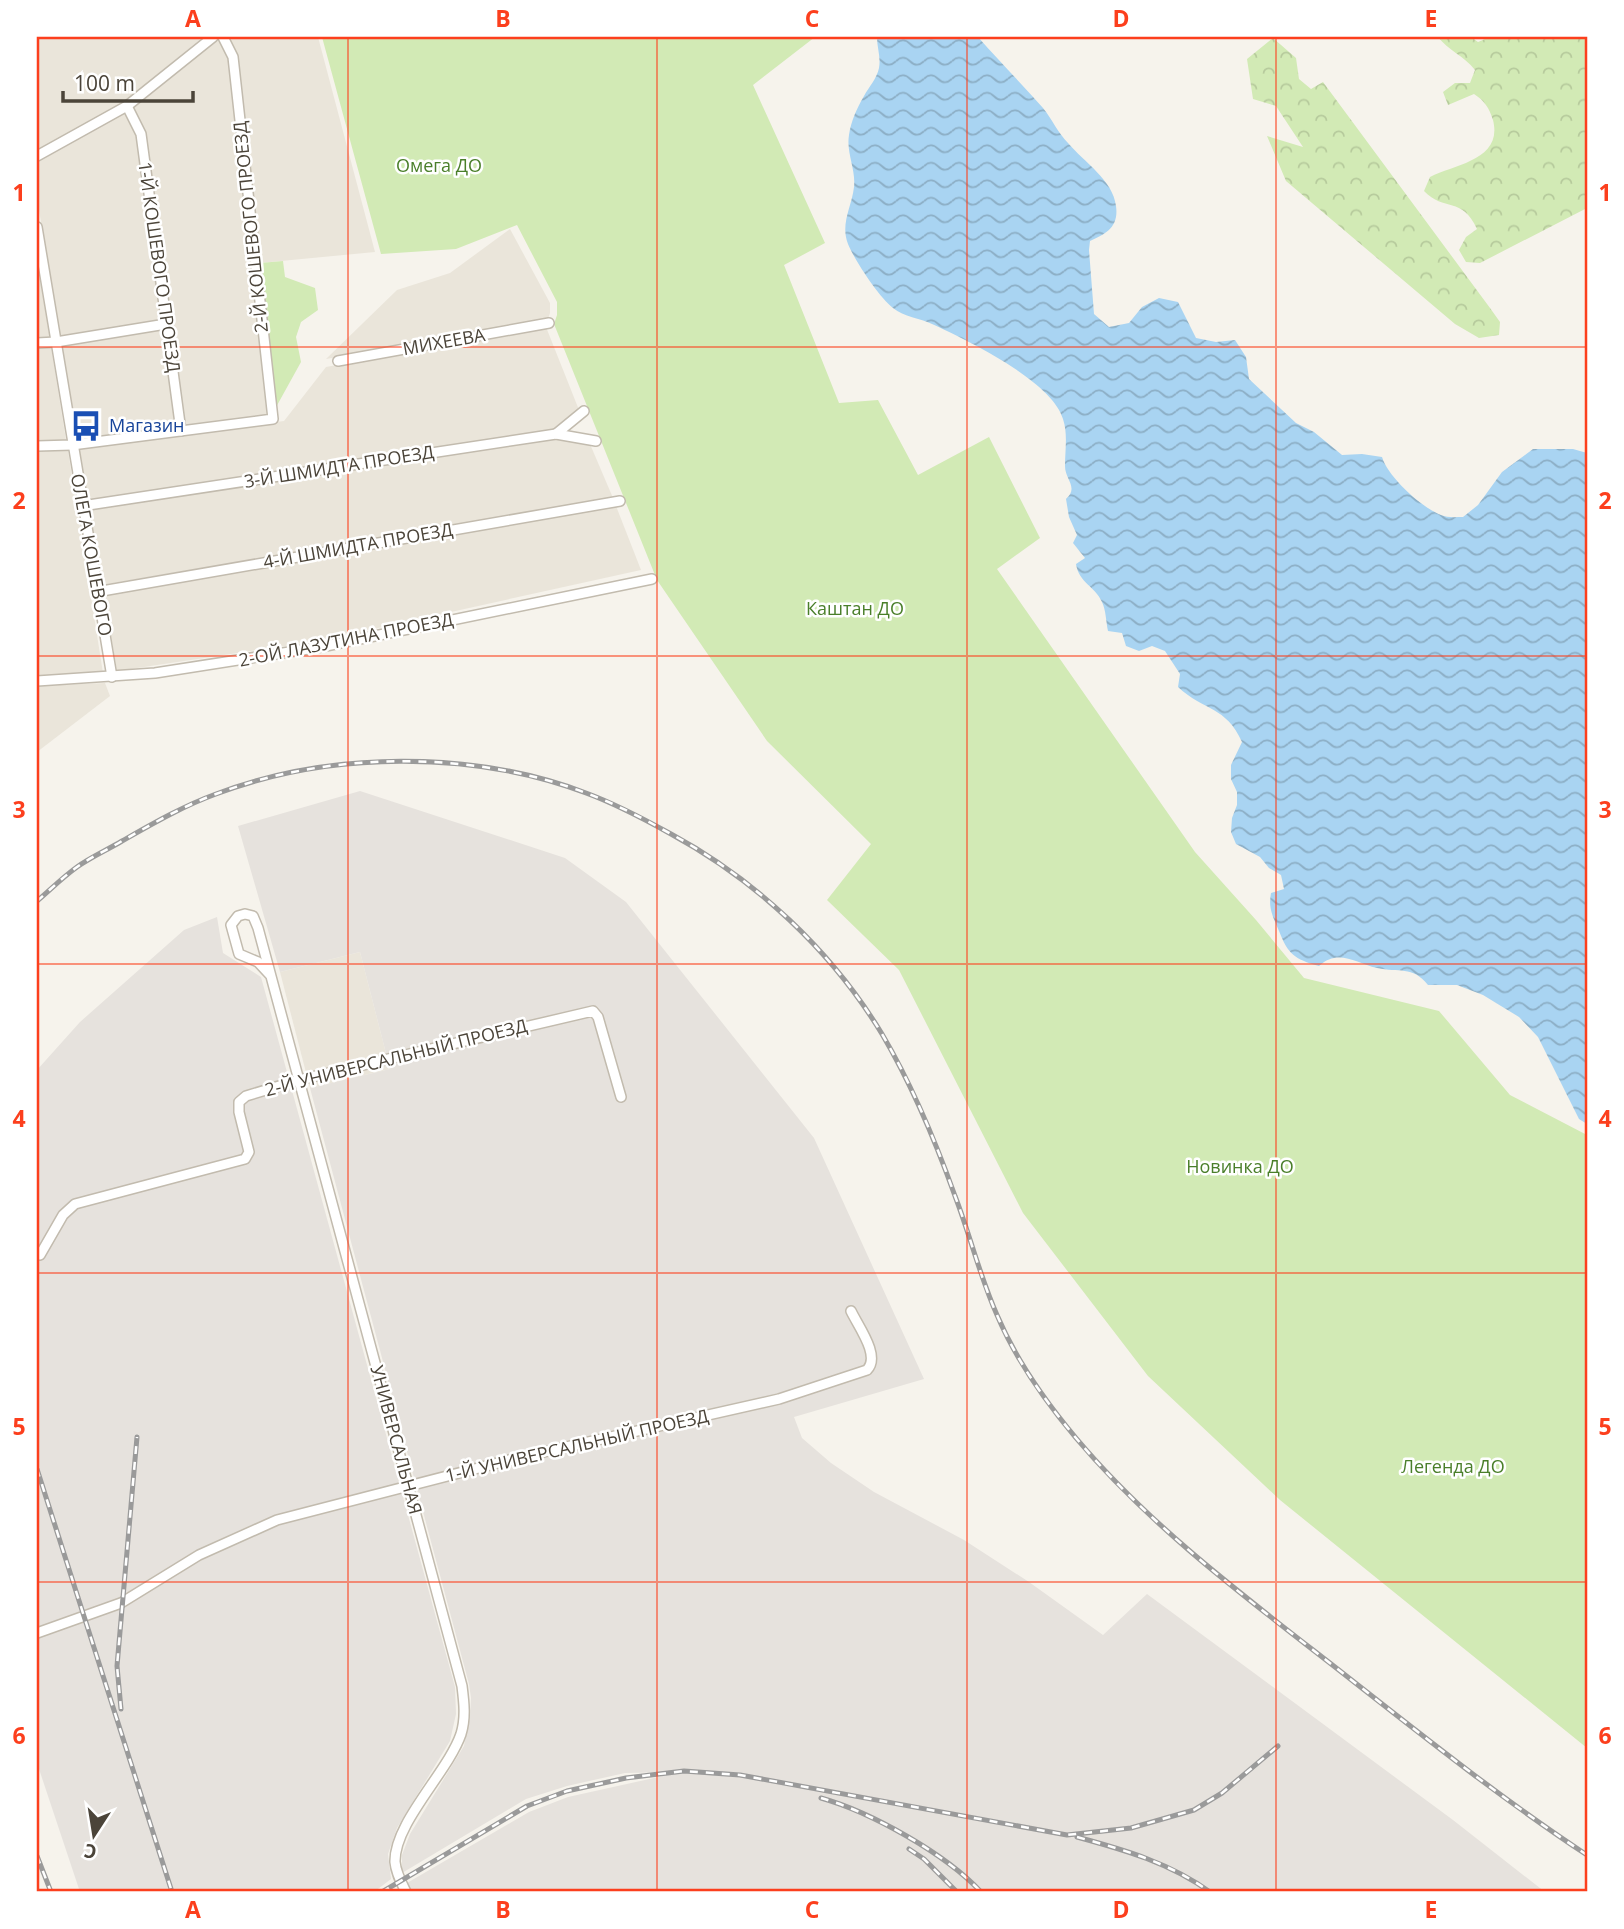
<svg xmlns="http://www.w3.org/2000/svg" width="1624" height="1929" font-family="'Open Sans',sans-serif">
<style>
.residential{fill:#eae5da}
.industrial{fill:#e6e2dd}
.green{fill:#d2eab5}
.forest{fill:url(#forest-crowns)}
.water{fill:url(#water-waves)}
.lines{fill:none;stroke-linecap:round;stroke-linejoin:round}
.minor-casing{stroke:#c2bbae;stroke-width:12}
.minor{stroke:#fff;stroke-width:9}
.rail-casing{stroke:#9a9a9a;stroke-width:5}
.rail{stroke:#fff;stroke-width:2.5;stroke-dasharray:8;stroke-linecap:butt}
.grid{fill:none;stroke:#fc3f1d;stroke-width:2;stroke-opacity:0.55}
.labels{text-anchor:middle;stroke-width:5;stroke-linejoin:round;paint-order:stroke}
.park-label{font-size:18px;fill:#4a7f2a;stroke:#fff}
.street-label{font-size:18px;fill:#4b4439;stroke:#fff}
.transit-label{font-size:18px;fill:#164399;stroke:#fff;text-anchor:start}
.neatline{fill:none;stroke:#fc3f1d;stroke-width:2.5}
.grid-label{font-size:23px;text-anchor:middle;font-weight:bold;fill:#fc3f1d}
</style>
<defs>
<pattern id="forest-crowns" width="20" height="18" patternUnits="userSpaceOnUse" patternTransform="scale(1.75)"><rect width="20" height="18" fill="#d2eab5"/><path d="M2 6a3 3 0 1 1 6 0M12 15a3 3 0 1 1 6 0" fill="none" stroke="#b6ca9c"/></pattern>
<pattern id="water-waves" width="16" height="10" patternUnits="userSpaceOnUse" patternTransform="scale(1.75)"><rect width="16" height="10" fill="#a9d4f2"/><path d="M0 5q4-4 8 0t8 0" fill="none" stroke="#8caec5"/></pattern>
</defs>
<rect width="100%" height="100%" fill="#f6f3ec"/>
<!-- residential -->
<g class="residential">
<path d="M37,37h166l-79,65 -87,48z"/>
<path d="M229,37h89l57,215 -115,11 -22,-208z"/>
<path d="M219,39l9,17 39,360 -82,11 -41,-295 -12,-24z"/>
<path d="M125,113l12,21 24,187 -102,16 -22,-140v-35z"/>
<path d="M510,229l40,74v10l-3,9 -221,37 71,-69 53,-17z"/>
<path d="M37,262l13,77h-13z"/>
<path d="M546,327l33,83 -24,20 -469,72 -8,-54 206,-27 42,-54z"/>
<path d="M162,328l15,100 -101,12 -15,-95z"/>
<path d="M51,347l15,93h-29v-92z"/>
<path d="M557,438l33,6 23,54 -512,87 -13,-75z"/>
<path d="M37,451h31l35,222 -66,4z"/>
<path d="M616,506l25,64 -322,71 -202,30 -13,-76z"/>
<path d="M105,683l5,13 -73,56v-66z"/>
<path d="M360,952l30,117 -80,19 -30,-116z"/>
</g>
<!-- industrial -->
<g class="industrial">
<path d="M360,791l205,67 61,44 188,236 110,241 -130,38 8,21 29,25 43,29 90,48 65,42 74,53 44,-41 306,226 92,72h-1133l-5,-9 122,-71 39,-15 113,-25 -56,1 -58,13 -41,13 -124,74v-18l8,-21 54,-88 6,-30 1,-18 -2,-14 -159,-596 80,-19 -30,-117 -80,20 -42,-146z"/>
<path d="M217,917l6,36 38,24 194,710 1,27 -6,27 -53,87 -9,26 3,25 -17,13h-294l-43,-129v-693l43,-48 104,-92z"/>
</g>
<!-- green -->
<g class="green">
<path d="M322,37h493l-62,48 72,158 -41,22 55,138 39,-3 40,75 71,-38 51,101 -43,31 198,283 61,68 48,58 135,33 71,84 77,40v613l-307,-248 -132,-124 -125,-163 -124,-243 -72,-70 44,-56 -104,-103 -110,-161 -103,-256 3,-9v-13l-40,-77 -61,24 -75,5z"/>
<path d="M283,261l2,16 30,11 3,22 -17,12 -5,15 5,25 -26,47 -15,-146z"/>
</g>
<!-- forest -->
<g class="forest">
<path d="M1438,37h33l7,5 12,-5h97v171l-107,55 -14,-1 -7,-12 7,-13 11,-8c-15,-33 -33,-17 -53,-38l6,-14c26,-13 73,-17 63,-57 -4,-12 -8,-19 -19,-26l-26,11 -5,-13 12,-9h15l5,-13c-11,-14 -27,-20 -37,-33z"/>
<path d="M1273,38l23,20 3,21 12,10 12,-7 167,226 10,14 -1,13 -20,3 -24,-14 -169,-143 -19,-45 36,11 -27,-41 -23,-7 -6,-40z"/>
</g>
<!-- water -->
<path class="water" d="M877,37h101c21,24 44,47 65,71 9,11 15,25 25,35 16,19 45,37 48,63 3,21 -10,28 -26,35l-1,9 5,64 15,13 20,-4 13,-16 17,-9 19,4 18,36 20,4 19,-2 11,17 3,22 47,44 18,9 28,23 20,-1 20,3c6,20 39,50 59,58 6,3 15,2 22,2l15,-12 24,-33 31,-23h40l14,4v671l-8,-5 -41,-82 -19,-20 -36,-22 -26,-10h-29c-16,-20 -29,-12 -51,-17 -21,-5 -39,-20 -58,-2 -25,-7 -31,-12 -40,-35 -6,-15 -11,-22 -8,-38l13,-4 -3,-14 -12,-7 -9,-11 -24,-13 -5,-12 1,-14 5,-13v-13l-6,-13v-14l11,-23c-16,-36 -38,-31 -64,-55l2,-13 -15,-23 -13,-5 -13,5 -13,-5 -4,-13 -14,-2c-2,-9 -2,-21 -6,-29 -7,-16 -23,-19 -26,-38l9,-6 -12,-15 4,-8 -8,-18 -3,-18c13,-12 -1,-19 -1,-33 0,-16 3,-32 -2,-47 -11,-38 -96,-79 -131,-95 -12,-6 -28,-7 -39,-16 -14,-11 -38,-47 -45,-64 -8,-20 4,-38 6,-57 2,-18 -8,-34 -5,-52 2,-14 8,-27 15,-39 5,-9 13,-18 15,-28 2,-11 -2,-20 -2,-31z"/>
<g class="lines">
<defs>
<g id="minor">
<path d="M127,106l14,28 40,297"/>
<path d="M37,156l90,-50 86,-69"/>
<path d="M37,227l75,450"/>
<path d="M37,343l19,-1 110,-18"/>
<path d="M338,361l211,-38"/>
<path d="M556,434l28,-23"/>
<path d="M37,446l35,-1 201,-26 -40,-362 -10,-20"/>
<path d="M82,506l474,-72 40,7"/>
<path d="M96,592l524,-91"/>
<path d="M37,681l118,-8 166,-26 331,-68"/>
<path d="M271,976l-13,-14 -19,-8 -8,-29 7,-9 7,-2 8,2 5,12 204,758c2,16 4,32 -1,48 -13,38 -67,89 -66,128 1,11 6,20 11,30"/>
<path d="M40,1255l23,-40 12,-11 170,-45 4,-7 -10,-40v-10l7,-6 53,-16 294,-69 5,6 23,80"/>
<path d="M37,1633l84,-30 78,-48 78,-35 236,-61 266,-60 88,-29c14,-14 -9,-44 -16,-59"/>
</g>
</defs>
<!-- minor casing -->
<use href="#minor" class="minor-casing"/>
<!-- minor -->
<use href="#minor" class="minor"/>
<defs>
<g id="rail">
<path d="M37,901c13,-11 26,-24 40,-34 14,-10 30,-17 45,-26 30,-17 61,-35 94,-47 113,-43 257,-44 370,-1 30,11 58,26 85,41 85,46 161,117 211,200 30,51 53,106 73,162 15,39 25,81 42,119 19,45 48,86 79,123 74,88 169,159 259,229 83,65 164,130 252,188"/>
<path d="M37,1469l135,423"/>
<path d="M121,1709l-4,-43 20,-229"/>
<path d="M821,1798c50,14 125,56 160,94"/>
<path d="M1077,1837c48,13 93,26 133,55"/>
<path d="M909,1849l15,10 33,33"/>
<path d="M37,1856l14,36"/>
<path d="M382,1892l145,-86 40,-15 59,-13 58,-7 56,4 327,60 64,-7 63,-18 28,-17 56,-47"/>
</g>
</defs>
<!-- rail casing -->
<use href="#rail" class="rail-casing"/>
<!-- rail -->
<use href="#rail" class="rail"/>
</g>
<!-- grid -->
<path class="grid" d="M348,37v1855M657,37v1855M967,37v1855M1276,37v1855M37,347h1550M37,656h1550M37,964h1550M37,1273h1550M37,1582h1550"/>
<!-- icons -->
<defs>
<symbol id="bus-bare" viewBox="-9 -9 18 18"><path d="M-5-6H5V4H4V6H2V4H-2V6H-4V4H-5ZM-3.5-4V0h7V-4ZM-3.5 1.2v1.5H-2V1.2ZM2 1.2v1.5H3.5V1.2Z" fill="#1a4fb4" stroke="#fff" stroke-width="2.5" paint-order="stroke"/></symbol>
</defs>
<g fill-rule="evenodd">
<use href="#bus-bare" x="64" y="404" width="44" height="44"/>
</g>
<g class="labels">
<!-- park labels -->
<g class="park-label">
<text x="439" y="172">Омега ДО</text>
<text x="855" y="615">Каштан ДО</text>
<text x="1240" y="1173">Новинка ДО</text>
<text x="1453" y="1473">Легенда ДО</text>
</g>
<!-- street labels -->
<g class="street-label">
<text transform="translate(251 227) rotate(-96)" y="6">2-Й КОШЕВОГО ПРОЕЗД</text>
<text transform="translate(159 267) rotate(82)" y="6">1-Й КОШЕВОГО ПРОЕЗД</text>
<text transform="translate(444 342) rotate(-10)" y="6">МИХЕЕВА</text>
<text transform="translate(339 467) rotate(-9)" y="6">3-Й ШМИДТА ПРОЕЗД</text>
<text transform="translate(358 546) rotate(-10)" y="6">4-Й ШМИДТА ПРОЕЗД</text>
<text transform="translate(91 555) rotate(80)" y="6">ОЛЕГА КОШЕВОГО</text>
<text transform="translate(346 640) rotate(-11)" y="6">2-ОЙ ЛАЗУТИНА ПРОЕЗД</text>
<text transform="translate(396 1058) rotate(-14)" y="6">2-Й УНИВЕРСАЛЬНЫЙ ПРОЕЗД</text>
<text transform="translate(396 1440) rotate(75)" y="6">УНИВЕРСАЛЬНАЯ</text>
<text transform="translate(577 1446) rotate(-13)" y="6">1-Й УНИВЕРСАЛЬНЫЙ ПРОЕЗД</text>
</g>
<!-- transit labels -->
<g class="transit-label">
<text x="109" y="432">Магазин</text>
</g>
</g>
<!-- border -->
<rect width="1624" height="1929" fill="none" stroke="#ffffff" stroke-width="77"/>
<!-- north arrow -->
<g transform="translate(94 1835) rotate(192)" stroke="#ffffff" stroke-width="5" paint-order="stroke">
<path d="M0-5L12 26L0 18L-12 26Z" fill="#4b4439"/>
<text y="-10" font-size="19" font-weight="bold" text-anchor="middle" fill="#4b4439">С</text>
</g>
<!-- scale -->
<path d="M63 91v10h130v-10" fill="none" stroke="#4b4439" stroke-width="3.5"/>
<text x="74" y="91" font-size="21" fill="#4b4439" stroke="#ffffff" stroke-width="5" paint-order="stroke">100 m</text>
<rect x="38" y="38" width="1548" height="1852" class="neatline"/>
<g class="grid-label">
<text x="193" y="27">A</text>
<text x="503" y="27">B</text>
<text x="812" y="27">C</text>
<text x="1121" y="27">D</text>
<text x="1431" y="27">E</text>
<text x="19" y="201">1</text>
<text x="1605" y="201">1</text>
<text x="19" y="509">2</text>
<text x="1605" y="509">2</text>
<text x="19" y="818">3</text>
<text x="1605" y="818">3</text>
<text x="19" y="1127">4</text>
<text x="1605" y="1127">4</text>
<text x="19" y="1435">5</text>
<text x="1605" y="1435">5</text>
<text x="19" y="1744">6</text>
<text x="1605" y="1744">6</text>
<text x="193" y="1918">A</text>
<text x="503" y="1918">B</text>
<text x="812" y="1918">C</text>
<text x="1121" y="1918">D</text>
<text x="1431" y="1918">E</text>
</g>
</svg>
